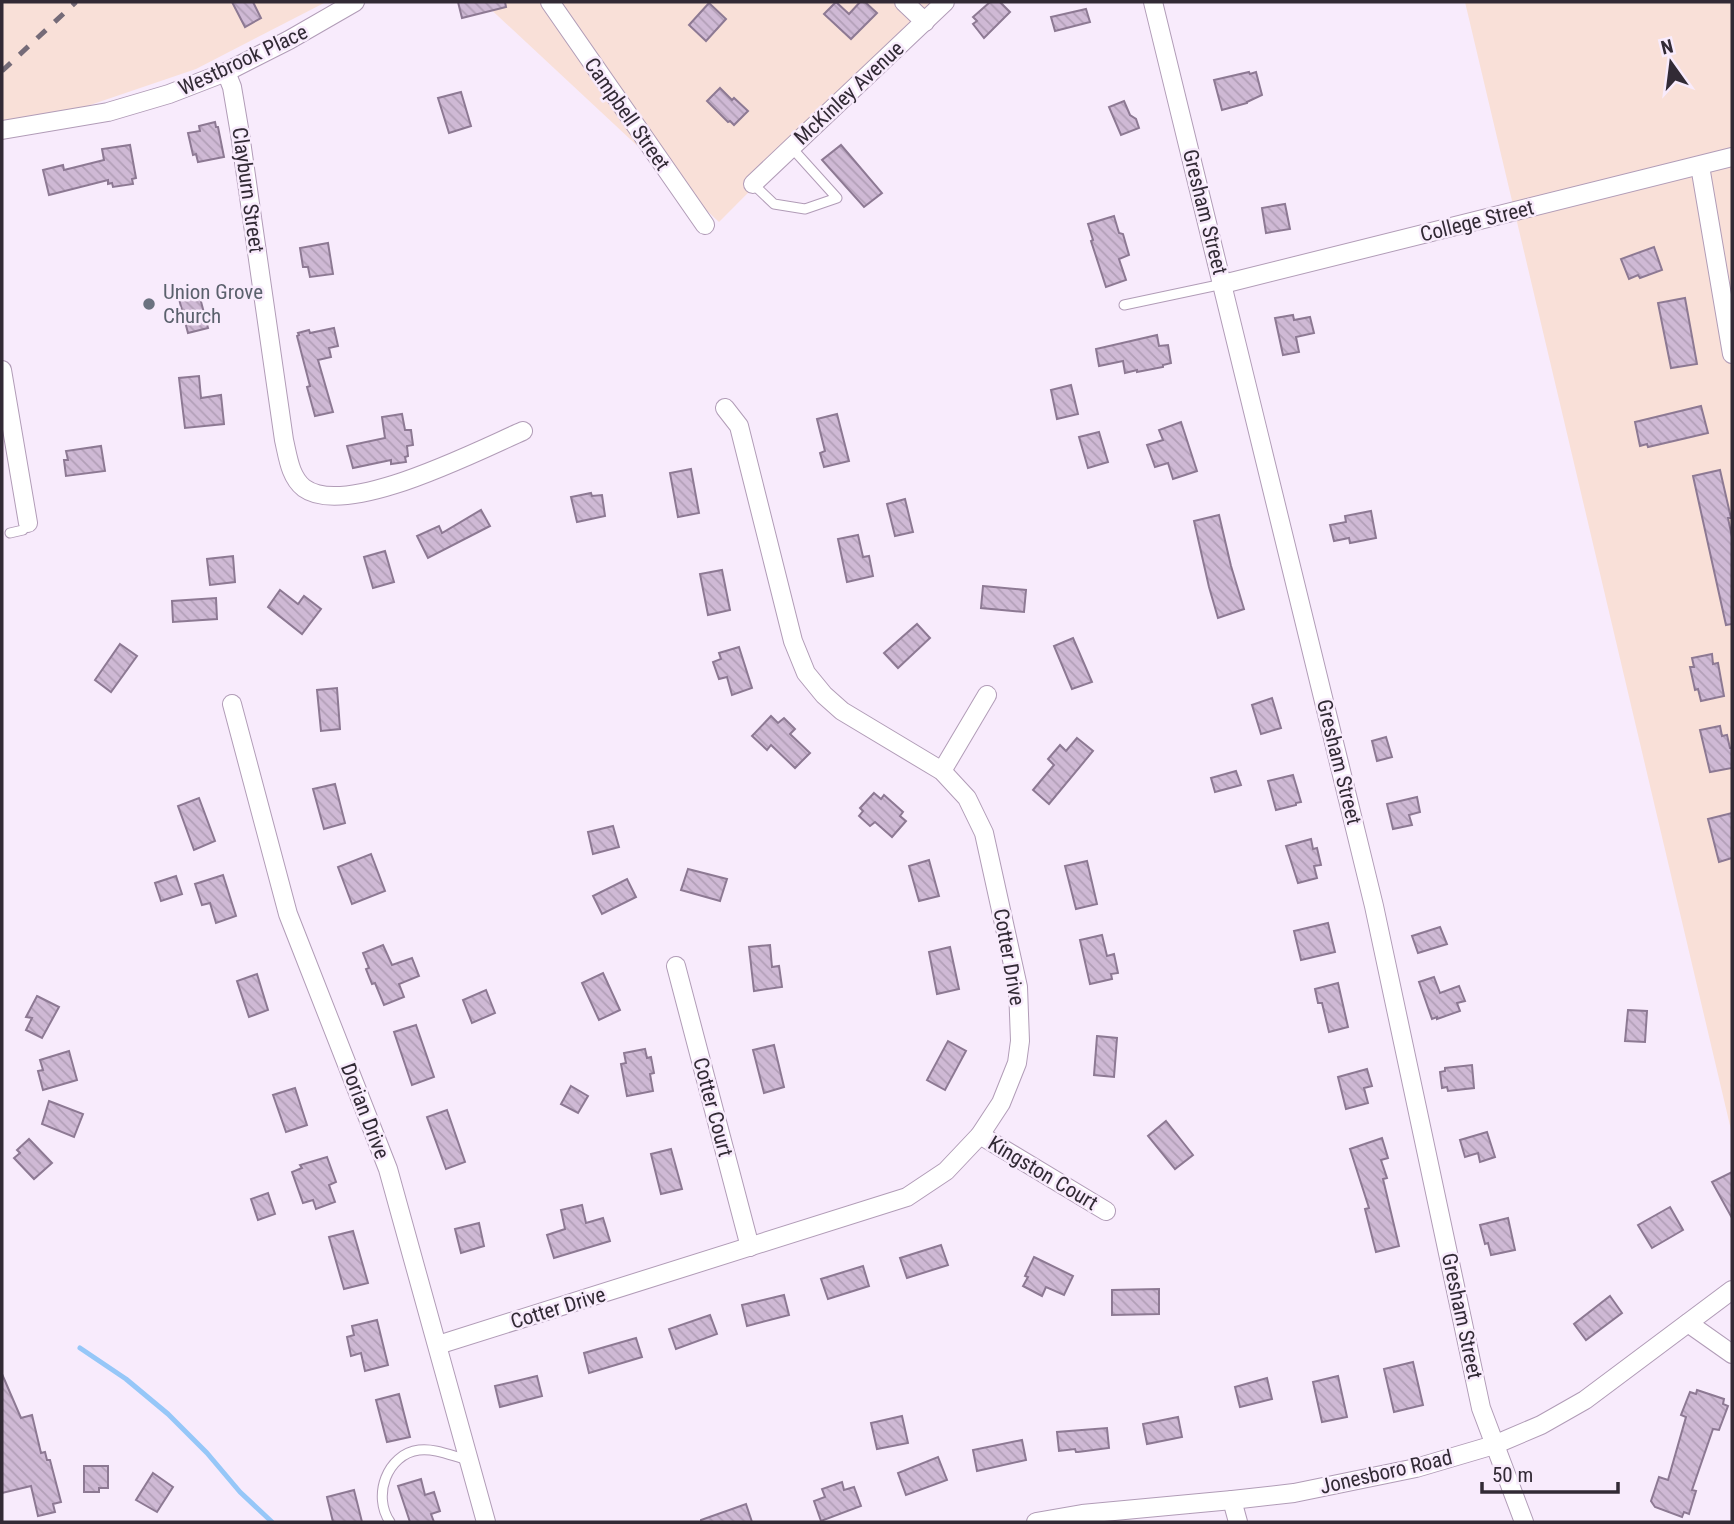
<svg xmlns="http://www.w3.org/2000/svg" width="1734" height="1524" font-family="'Roboto Condensed',sans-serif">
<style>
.commercial{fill:#f9e0d8}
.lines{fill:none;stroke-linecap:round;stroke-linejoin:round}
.stream{stroke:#96c7f8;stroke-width:5}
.building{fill:url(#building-back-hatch);stroke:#8d7993;stroke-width:2}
.service-casing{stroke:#b19cb7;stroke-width:11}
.minor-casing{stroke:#b19cb7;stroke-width:20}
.service{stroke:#fff;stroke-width:9}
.minor{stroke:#fff;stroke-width:18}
.rail{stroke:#756b78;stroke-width:5;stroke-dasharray:12 12;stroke-linecap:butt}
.worship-dot{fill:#6b7280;stroke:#f8ebfc;stroke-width:2.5}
.labels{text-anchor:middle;stroke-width:5;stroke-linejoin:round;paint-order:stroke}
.street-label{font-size:21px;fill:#322a35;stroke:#f8ebfc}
.worship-label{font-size:21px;fill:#5b616d;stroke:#f8ebfc;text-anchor:start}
</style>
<defs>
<pattern id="building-back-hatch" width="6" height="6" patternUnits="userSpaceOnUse" patternTransform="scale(1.75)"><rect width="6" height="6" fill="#cfb9d5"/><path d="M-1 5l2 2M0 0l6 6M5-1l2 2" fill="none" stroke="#b29fb7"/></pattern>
</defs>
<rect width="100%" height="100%" fill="#f8ebfc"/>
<!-- commercial -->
<g class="commercial">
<path d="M2,2h324l-130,67 -194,66z"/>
<path d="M483,2h455l-219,220z"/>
<path d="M1465,2h267v1132l-171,-726z"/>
</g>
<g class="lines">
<!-- stream -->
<path class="stream" d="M80,1348l46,31 42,35 39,39 33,39 32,30"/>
</g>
<!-- building -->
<g class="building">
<path d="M232,2h21l8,16 -16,9z"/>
<path d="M458,2h47l1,5 -44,11z"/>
<path d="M836,2l13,12 11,-12h5l12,11 -26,26 -27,-25z"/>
<path d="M990,2h10l10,10 -26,26 -11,-14 4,-3 -4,-4z"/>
<path d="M709,3l17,16 -20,22 -17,-16z"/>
<path d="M1086,9l4,13 -35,9 -4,-14z"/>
<path d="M1249,72l1,2 6,-2 6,23 -15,7v1l-25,7 -8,-30z"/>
<path d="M720,88l12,12 2,-2 14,13 -14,14 -4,-4 -2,1 -21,-21z"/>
<path d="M461,92l10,34 -22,7 -11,-35z"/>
<path d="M1124,101l6,14 6,4 3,9 -18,7 -12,-28z"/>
<path d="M215,122l1,5h2l6,30 -26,5 -2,-8 -3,1 -5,-22 12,-2 -1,-5z"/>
<path d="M130,145l6,33 -4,1 1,5 -20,3 -1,-4 -4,1v-4l-59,15 -6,-25 20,-5 1,5 40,-10 -2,-11z"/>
<path d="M841,145l41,48 -18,14 -42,-47z"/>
<path d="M1285,204l5,25 -24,4 -4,-25z"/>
<path d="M1114,216l5,17 4,1 6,21 -10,4 7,21 -20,7 -15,-46 2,-1 -5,-16z"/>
<path d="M328,243l5,31 -23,3 -2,-10h-5l-3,-19z"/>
<path d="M1654,247l8,23 -22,8 -2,-3 -9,4 -8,-20z"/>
<path d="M199,294l9,34 -20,5 -9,-34z"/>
<path d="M1685,298l12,66 -26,4 -13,-65z"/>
<path d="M1293,315l1,5 16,-3 4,16 -18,4 3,15 -16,3 -8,-37z"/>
<path d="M334,328l4,18 -9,2 2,9 -13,3 15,52 -18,4 -8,-29 3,-1 -13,-50 2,-1 -1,-2 11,-3 1,3z"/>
<path d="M1157,335l2,11 9,-1 3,18 -8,2v2l-26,5v-2l-12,3 -2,-12 -24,5 -3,-17z"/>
<path d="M199,376l2,22 20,-3 3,29 -39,4 -6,-50z"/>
<path d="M1071,385l7,29 -21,5 -6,-29z"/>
<path d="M1701,406l7,27 -60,14 -1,-3 -7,2 -5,-24z"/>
<path d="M402,414l3,16h6l2,15 -6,1 1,10 -3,1 1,5 -15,2v-4l-38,8 -6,-22 38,-8 -3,-21z"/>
<path d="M837,414l12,47 -25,6 -4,-14 5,-2 -8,-32z"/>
<path d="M1181,422l16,49 -24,8 -5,-16 -13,4 -8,-22 16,-5 -4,-10z"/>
<path d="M1099,432l9,30 -20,6 -9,-31z"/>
<path d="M101,446l4,25 -39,5 -2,-16h4l-2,-9z"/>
<path d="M691,469l8,44 -21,4 -8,-44z"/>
<path d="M1720,470l11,48h-3l4,19v87l-6,1 -33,-149z"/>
<path d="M591,493l1,3 10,-1 3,21 -28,6 -6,-25z"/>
<path d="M905,499l8,33 -18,4 -8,-32z"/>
<path d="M481,510l9,16 -62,32 -11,-22 22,-10 3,7z"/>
<path d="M1371,511l5,27 -26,5 -1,-5 -15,3 -4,-16 16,-3 -1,-6z"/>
<path d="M1219,515l12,51 13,43 -26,9 -9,-31 -15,-66z"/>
<path d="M858,535l5,22 6,-1 4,20 -26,6 -9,-43z"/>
<path d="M385,551l9,31 -21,6 -9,-31z"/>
<path d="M233,556l2,26 -25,3 -3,-26z"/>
<path d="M722,570l8,40 -22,5 -8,-41z"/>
<path d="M983,586l43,4 -2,22 -43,-4z"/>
<path d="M280,590l18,14 6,-8 17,13 -19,25 -34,-27z"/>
<path d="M216,598l1,21 -44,3 -1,-21z"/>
<path d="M917,624l13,14 -32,30 -14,-15z"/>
<path d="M1073,638l19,44 -20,7 -18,-43z"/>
<path d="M120,644l17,12 -26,36 -16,-12z"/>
<path d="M739,647l13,41 -20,7 -5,-18 -8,2 -6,-17 8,-3 -2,-6z"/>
<path d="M1712,654l1,10 5,-1 6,33 -23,5 -3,-12 -3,1 -5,-23h4l-2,-9z"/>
<path d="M337,688l3,41 -19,2 -4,-41z"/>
<path d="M1272,698l9,30 -20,6 -9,-29z"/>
<path d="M771,716l7,7 6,-5 11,11 -5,5 20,19 -15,15 -24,-23 -4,5 -15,-14z"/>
<path d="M1720,726l2,10 5,-1 3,13h2v20l-22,4 -10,-42z"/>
<path d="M1386,737l6,20 -15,4 -5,-20z"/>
<path d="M1077,738l16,13 -44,53 -16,-14 21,-25 -6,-6 12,-14 6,6z"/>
<path d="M1236,771l5,14 -26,7 -4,-14z"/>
<path d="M1293,775l8,27 -5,1v2l-20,5 -8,-29z"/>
<path d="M335,784l10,39 -21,6 -11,-40z"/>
<path d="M874,793l7,6 3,-4 19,17 -3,4 6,5 -14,16 -17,-15 -5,4 -11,-10 4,-5 -3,-3z"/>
<path d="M1417,797l3,15 -11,3 3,10 -19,4 -6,-25z"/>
<path d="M199,798l16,43 -21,9 -16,-44z"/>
<path d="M1732,813v45l-13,4 -11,-43z"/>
<path d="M613,826l6,21 -26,7 -5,-22z"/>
<path d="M1311,839l2,10 4,-1 4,17 -7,1 3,12 -19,5 -12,-37z"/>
<path d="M371,854l14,37 -33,13 -14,-37z"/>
<path d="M929,860l10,36 -20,5 -10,-35z"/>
<path d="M1087,861l10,43 -21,5 -11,-43z"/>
<path d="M688,869l39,10 -7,22 -39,-11z"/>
<path d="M223,875l13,41 -20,7 -6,-20 -8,2 -7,-21z"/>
<path d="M176,876l6,18 -21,7 -6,-18z"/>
<path d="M627,879l9,18 -34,17 -9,-18z"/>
<path d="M1328,923l7,29 -34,8 -7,-29z"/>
<path d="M1440,927l7,17 -29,9 -6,-17z"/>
<path d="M1102,935l5,21 7,-2 4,19 -7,1 1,5 -22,5 -10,-44z"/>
<path d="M383,945l9,20 20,-7 7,18 -20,8 5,13 -20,8 -9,-22 -3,1 -6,-15 3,-1 -6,-15z"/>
<path d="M770,945l2,22 7,-1 3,21 -28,4 -5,-44z"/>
<path d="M950,947l9,42 -22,5 -8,-42z"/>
<path d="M603,973l17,37 -21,10 -17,-37z"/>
<path d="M257,974l11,36 -19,7 -12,-36z"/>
<path d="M1434,977l6,16 19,-7 6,15 -8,2 3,8 -23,8v-2l-5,2 -13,-37z"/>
<path d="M1338,983l10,44 -19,5 -7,-29h-4l-3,-14z"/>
<path d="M486,990l9,23 -23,10 -9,-23z"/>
<path d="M37,996l22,11 -17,31 -16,-8 6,-12 -6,-1z"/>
<path d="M1628,1010l19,1 -2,31 -20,-1z"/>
<path d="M416,1025l18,52 -22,8 -18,-53z"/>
<path d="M1097,1036l20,2 -3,39 -20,-2z"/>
<path d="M948,1041l18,10 -21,39 -18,-10z"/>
<path d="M774,1045l10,42 -20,6 -11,-43z"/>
<path d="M645,1049l2,9 4,-1 3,16 -4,1 3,17 -26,5 -6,-32 5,-1 -2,-10z"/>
<path d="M69,1051l8,29 -34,10 -5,-19 5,-1 -3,-10z"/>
<path d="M1472,1065l2,23 -26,3 -1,-4 -5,1 -2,-16 5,-1v-3z"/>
<path d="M1367,1069l5,17 -8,2 4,15 -22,6 -8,-32z"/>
<path d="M571,1086l17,10 -10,17 -17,-9z"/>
<path d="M295,1088l12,37 -21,7 -13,-37z"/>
<path d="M49,1101l34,13 -9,23 -32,-13z"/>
<path d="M447,1110l18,52 -19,7 -19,-52z"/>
<path d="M1166,1121l27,34 -18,14 -27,-33z"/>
<path d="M1487,1132l8,25 -15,5 -2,-9 -13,4 -5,-17z"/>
<path d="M1382,1138l6,20 -7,2 6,18 -4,1 16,67 -23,6 -11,-43 4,-1 -19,-59z"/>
<path d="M29,1139l23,24 -18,16 -20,-21 6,-5 -3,-3z"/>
<path d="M671,1149l11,40 -21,5 -10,-40z"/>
<path d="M327,1157l9,25 -7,3 6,17 -19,7 -3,-9 -10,3 -11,-31 10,-4 -2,-3z"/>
<path d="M1732,1172v46l-20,-36z"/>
<path d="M268,1193l7,21 -17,6 -7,-21z"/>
<path d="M582,1205l4,18 17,-5 7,23 -56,17 -7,-23 18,-6 -4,-19z"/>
<path d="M1670,1207l13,23 -31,18 -14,-23z"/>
<path d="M1508,1218l7,32 -24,5 -3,-12 -3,1 -5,-19z"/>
<path d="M479,1223l5,23 -23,7 -6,-24z"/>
<path d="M353,1231l15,52 -24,6 -15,-52z"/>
<path d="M941,1245l7,20 -41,13 -7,-20z"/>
<path d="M1034,1257l39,19 -9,19 -18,-8 -4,9 -19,-10 5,-9 -3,-1z"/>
<path d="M863,1266l6,20 -41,13 -7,-20z"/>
<path d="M1159,1289v25l-47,1v-25z"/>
<path d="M784,1295l5,20 -42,11 -5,-21z"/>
<path d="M1610,1296l12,17 -36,27 -12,-16z"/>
<path d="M710,1315l7,19 -41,15 -7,-20z"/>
<path d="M377,1320l11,45 -23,6 -4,-18 -10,3 -4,-19 7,-2 -2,-9z"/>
<path d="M636,1338l6,19 -53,16 -5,-20z"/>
<path d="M1413,1362l10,43 -29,7 -10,-43z"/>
<path d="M2,1374l19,44 11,-3 9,38 4,-1 2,8h3l11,42 -8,2 2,8 -17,4 -7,-30 -29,7z"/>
<path d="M537,1376l5,20 -42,11 -5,-21z"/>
<path d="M1338,1376l9,41 -25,5 -9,-40z"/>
<path d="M1267,1378l5,21 -32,8 -5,-20z"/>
<path d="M1697,1390l27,9 -1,5 5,2 -9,24 -6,-1 -21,61 4,1 -7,23 -5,-2 -2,5 -27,-10 -4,-6 8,-24 9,3 18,-63 -5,-2 9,-23 6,2z"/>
<path d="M399,1394l11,43 -23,5 -11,-42z"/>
<path d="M902,1416l6,27 -31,6 -6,-26z"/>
<path d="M1178,1417l4,20 -35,7 -4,-20z"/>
<path d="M1107,1428l2,20 -31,4h-2l-1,-3 -16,2 -2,-19z"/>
<path d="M1022,1440l4,20 -49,11 -4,-21z"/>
<path d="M938,1457l9,23 -41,15 -8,-22z"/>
<path d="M84,1466h24v22h-9v4h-15z"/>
<path d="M153,1473l20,14 -16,25 -21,-12z"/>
<path d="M421,1479l4,16 9,-3 6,19 -9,3 3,8h-24l-12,-36z"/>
<path d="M842,1482l2,8 10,-3 7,19 -40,15 -7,-20 11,-4 -3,-8z"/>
<path d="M354,1490l8,32h-29l-6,-25z"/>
<path d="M746,1504l6,18h-51v-2z"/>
</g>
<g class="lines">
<defs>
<g id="service">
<path d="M753,184l21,20 31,5 32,-11 -46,-51"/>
<path d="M1124,305l99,-21"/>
<path d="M10,533l13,-3 5,-7"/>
<path d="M390,1522c-18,-26 -3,-68 29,-72 16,-2 33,6 49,10"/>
</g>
<g id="minor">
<path d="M550,2l155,223"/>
<path d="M904,2l21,20"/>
<path d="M1153,2l221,904 107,502 43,114"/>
<path d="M226,72l6,15 8,47 44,306c4,17 6,37 20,48 42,31 175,-38 219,-57"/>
<path d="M2,130l106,-18 61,-18 57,-22 63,-32 66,-38"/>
<path d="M1700,166l32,188"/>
<path d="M753,184l192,-182"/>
<path d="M1223,284l509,-127"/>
<path d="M2,370l26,153"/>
<path d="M232,704l56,210 100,255 98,353"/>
<path d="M942,771l45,-76"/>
<path d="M676,966l74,281"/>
<path d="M980,1135l126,76"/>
<path d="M1688,1323l44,31"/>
<path d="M438,1345l469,-148 39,-26 34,-36 21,-32 16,-40 3,-22 -2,-54 -34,-154 -17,-35 -25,-27 -100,-60 -18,-16 -18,-22 -13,-32 -54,-215 -14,-18"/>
<path d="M1232,1500l6,22"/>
<path d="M1036,1522l46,-8 150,-14 62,-7 122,-25 78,-23 47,-20 44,-25 147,-110"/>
</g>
</defs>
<!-- service casing -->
<use href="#service" class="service-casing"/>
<!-- minor casing -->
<use href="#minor" class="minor-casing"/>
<!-- service -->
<use href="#service" class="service"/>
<!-- minor -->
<use href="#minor" class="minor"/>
<!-- rail -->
<path class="rail" d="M2,71l74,-69"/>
</g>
<!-- markers -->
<circle class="worship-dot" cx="149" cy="304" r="7"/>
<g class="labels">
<!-- street labels -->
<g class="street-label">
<text transform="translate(243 60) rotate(-25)" y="7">Westbrook Place</text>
<text transform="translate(849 93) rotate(-43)" y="7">McKinley Avenue</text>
<text transform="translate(627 114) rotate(55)" y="7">Campbell Street</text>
<text transform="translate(248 190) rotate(82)" y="7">Clayburn Street</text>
<text transform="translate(1205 212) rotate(76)" y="7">Gresham Street</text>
<text transform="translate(1477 221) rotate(-14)" y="7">College Street</text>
<text transform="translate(1339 762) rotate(76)" y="7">Gresham Street</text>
<text transform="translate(1009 957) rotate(80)" y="7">Cotter Drive</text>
<text transform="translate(713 1107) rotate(75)" y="7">Cotter Court</text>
<text transform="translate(365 1111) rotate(69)" y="7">Dorian Drive</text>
<text transform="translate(1043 1173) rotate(31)" y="7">Kingston Court</text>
<text transform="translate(558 1308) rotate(-17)" y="7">Cotter Drive</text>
<text transform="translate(1462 1316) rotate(78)" y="7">Gresham Street</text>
<text transform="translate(1386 1472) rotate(-13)" y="7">Jonesboro Road</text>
</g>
<!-- worship labels -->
<g class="worship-label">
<text x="163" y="299">Union Grove<tspan x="163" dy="24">Church</tspan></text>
</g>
</g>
<!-- border -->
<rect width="1734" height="1524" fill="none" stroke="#322a35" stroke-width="7"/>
<!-- north arrow -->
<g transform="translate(1671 63) rotate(346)" stroke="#f8ebfc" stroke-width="5" paint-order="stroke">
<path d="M0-5L12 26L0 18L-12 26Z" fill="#322a35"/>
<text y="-10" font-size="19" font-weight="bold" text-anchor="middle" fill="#322a35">N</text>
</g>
<!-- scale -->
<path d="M1482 1482v10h136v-10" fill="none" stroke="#322a35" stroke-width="3.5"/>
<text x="1492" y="1482" font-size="21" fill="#322a35" stroke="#f8ebfc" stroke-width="5" paint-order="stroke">50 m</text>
</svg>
